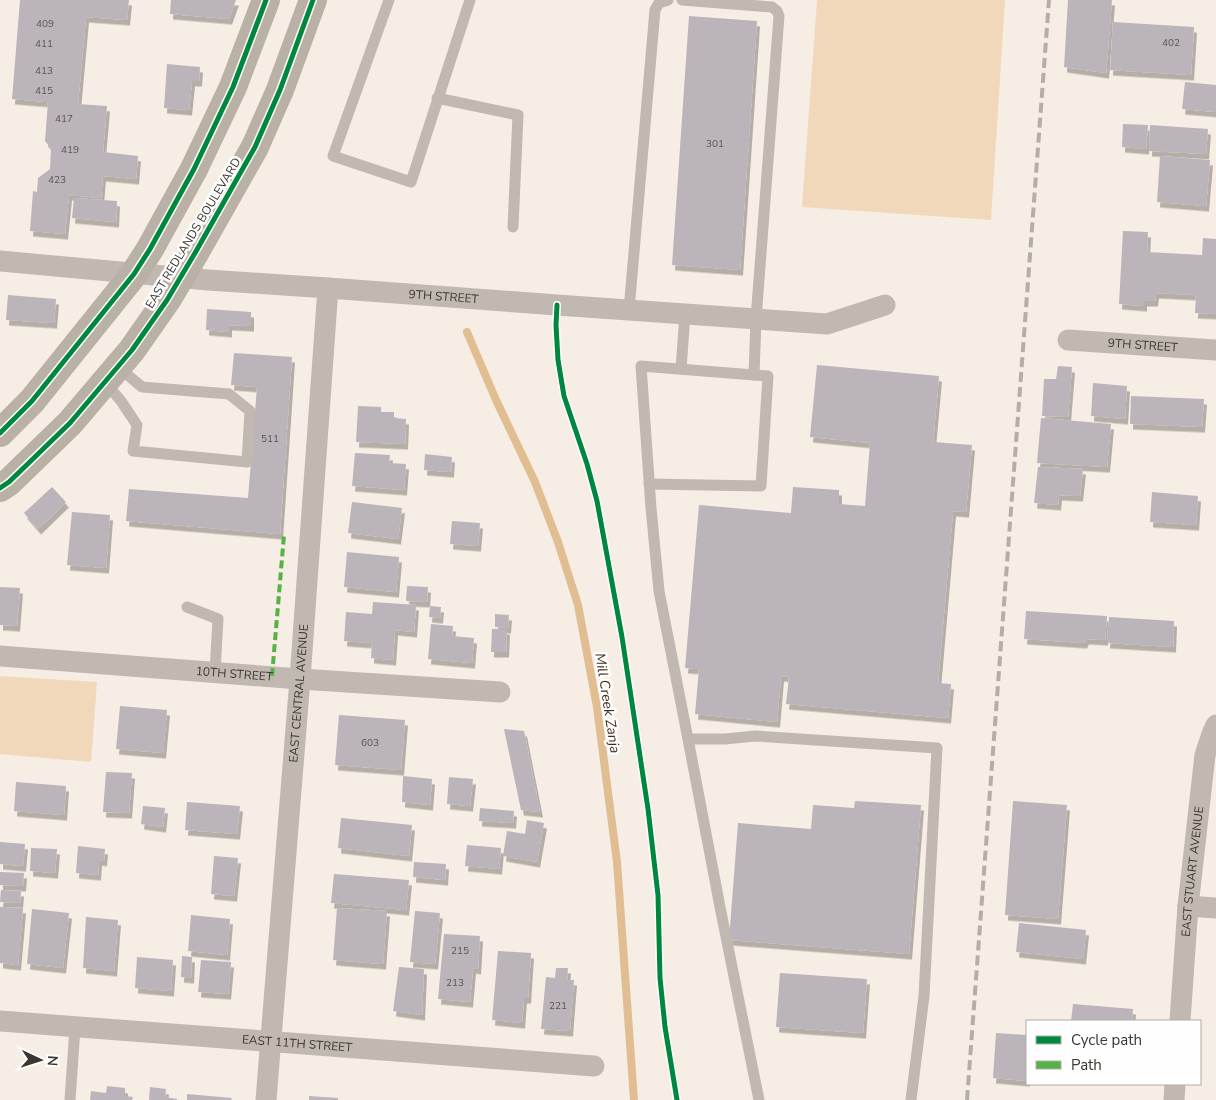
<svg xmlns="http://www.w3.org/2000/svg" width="1216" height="1100" font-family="'Nunito Sans',sans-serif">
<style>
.green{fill:#f2d8ba}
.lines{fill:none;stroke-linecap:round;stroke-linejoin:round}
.stream{stroke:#e1bd92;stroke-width:8}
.building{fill:#bbb4bb;filter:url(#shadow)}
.lane{stroke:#c1b9b1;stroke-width:11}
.street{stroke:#c1b9b1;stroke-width:21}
.primary{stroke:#bab1a6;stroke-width:28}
.rail{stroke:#b5aea8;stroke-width:4;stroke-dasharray:10 5;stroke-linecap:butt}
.quiet{stroke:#56b246;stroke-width:4;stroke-dasharray:8 4;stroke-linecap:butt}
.cycleway-casing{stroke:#fefefe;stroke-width:8}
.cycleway{stroke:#00873e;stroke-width:5}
.labels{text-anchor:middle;stroke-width:5;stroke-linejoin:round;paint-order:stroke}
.number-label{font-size:10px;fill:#5a5551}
.street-label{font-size:12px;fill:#3a352e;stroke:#fefefe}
.water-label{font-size:14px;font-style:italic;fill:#3f2b11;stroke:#fefefe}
</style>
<defs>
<filter id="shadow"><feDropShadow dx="3" dy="5.5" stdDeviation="0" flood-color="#0004"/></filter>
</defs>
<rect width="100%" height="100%" fill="#f6ede4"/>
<!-- green -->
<g class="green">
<path d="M817,0h188l-14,220 -189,-13z"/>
<path d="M0,676l97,6 -6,80 -91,-8z"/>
</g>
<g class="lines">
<!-- stream -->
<path class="stream" d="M467,332l29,68 39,82 23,60 20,63 19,102 20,155 17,238"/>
</g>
<!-- building -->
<g class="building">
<path d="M20,0h109l-2,20 -41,-3 -8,87 29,2 -4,46 35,4 -2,23 -33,-3 -2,22 -32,-3 -4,39 -35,-3 3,-40 4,1 1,-14 12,-9 1,-21 -6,-7 3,-39 -36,-3z"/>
<path d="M171,0h65l-7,19 -59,-5z"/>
<path d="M1068,0h44l-6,73 -42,-6z"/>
<path d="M689,16l68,5 -17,249 -68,-5z"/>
<path d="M1113,22l81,5 -3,48 -81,-5z"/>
<path d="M167,64l33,3 -1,14h-7l-3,29 -25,-2z"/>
<path d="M1185,82l31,3v27l-34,-3z"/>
<path d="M1123,124l25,1 -2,24 -24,-2z"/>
<path d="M1150,125l58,4 -2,25 -57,-3z"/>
<path d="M1160,156l50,4 -4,46 -49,-4z"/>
<path d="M74,198l43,3 -1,21 -44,-4z"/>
<path d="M1123,231l25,1 -1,20 55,3 1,-17 13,1v75l-21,-1 1,-18 -40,-2 -1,8h-11v5l-25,-2z"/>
<path d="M8,295l48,4 -2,24 -48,-3z"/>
<path d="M207,309l44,3v14l-22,-1v7l-23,-2z"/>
<path d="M234,353l58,4 -12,177 -154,-13 3,-32 119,9 9,-111 -26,-2z"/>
<path d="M817,365l122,11 -6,66 39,3 -6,67 -13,-1 -15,172 13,1 -3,34 -162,-14 3,-27 -8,-1 -4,46 -82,-8 4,-45 -14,-1 14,-163 92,8 2,-26 46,3v14l26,2 5,-63 -60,-6z"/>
<path d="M1058,366l14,1 -4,50 -26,-1 2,-37h12z"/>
<path d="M1093,383l34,3 -2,33 -34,-3z"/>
<path d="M1131,396l73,3 -2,28 -72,-3z"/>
<path d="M358,406l23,1v5h13v6l12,1 -1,25 -49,-2z"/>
<path d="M1041,418l70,6 -4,43 -70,-4z"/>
<path d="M355,453l35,2 -1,8 17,1 -2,26 -52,-4z"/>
<path d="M425,454l27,3 -1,15 -27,-2z"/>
<path d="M1038,467l45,2 -3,27 -21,-1 -1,10 -24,-2z"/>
<path d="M52,487l14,15 -28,27 -14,-16z"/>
<path d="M1152,492l46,4 -2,29 -46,-3z"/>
<path d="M352,502l50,6 -4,31 -50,-6z"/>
<path d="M72,512l38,3 -4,53 -39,-3z"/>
<path d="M452,521l28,2 -2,23 -28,-2z"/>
<path d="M347,552l52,5 -3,35 -52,-5z"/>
<path d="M407,586l21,1 -1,15 -21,-1z"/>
<path d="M0,587l20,1 -3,38 -17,-1z"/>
<path d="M373,602l43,3 -2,27 -19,-2 -2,30 -22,-2 1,-15 -28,-2 2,-29 26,2z"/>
<path d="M430,606l11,1 -1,11 -11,-1z"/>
<path d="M1026,611l81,5 -2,24 -19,-1 -2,4 -60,-4z"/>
<path d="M495,614l14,1 -1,13 -13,-1z"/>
<path d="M1109,617l65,4 -1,26 -66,-4z"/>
<path d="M431,624l22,2 -1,10 22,2 -2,25 -44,-4z"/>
<path d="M492,629h15l-1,23h-15z"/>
<path d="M120,706l47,4 -4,43 -47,-4z"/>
<path d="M339,715l66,5 -4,50 -66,-5z"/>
<path d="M504,729l20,2 16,81 -19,-2z"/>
<path d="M106,772l26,1 -3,40 -26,-1z"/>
<path d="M403,776l29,3 -2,26 -28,-3z"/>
<path d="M449,777l24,2 -3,27 -23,-2z"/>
<path d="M16,782l50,4 -2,29 -50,-4z"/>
<path d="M855,801l66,4 -12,149 -180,-14 9,-117 73,6 2,-24 41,3z"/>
<path d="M1013,801l54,4 -9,114 -53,-4z"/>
<path d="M187,802l53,4 -3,28 -52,-4z"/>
<path d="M143,806l22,2 -2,19 -22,-3z"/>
<path d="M480,808l34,3 -1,12 -34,-2z"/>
<path d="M341,818l71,7 -3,31 -71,-8z"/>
<path d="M527,820l17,3 -7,39 -34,-6 4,-25 18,3z"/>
<path d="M0,842l25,2 -2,22 -23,-2z"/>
<path d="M467,845l34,3 -2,21 -34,-3z"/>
<path d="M78,846l27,3 -1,12 -5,-1 -1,15 -22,-2z"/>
<path d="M31,848l26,1 -2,24 -25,-2z"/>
<path d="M214,856l24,2 -4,38 -23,-2z"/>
<path d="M414,862l32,2 -1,16 -32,-3z"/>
<path d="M0,872l24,1 -1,13 -23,-1z"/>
<path d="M334,874l75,6 -3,30 -75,-7z"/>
<path d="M1,890l20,1 -1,12 -20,-1z"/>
<path d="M0,907l23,1 -5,57 -18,-2z"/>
<path d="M337,908l50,3 -4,53 -50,-4z"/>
<path d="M32,909l37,4 -6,55 -36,-4z"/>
<path d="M415,911l25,2 -5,51 -25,-2z"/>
<path d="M191,915l39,4 -3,36 -39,-4z"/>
<path d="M86,917l32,3 -4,51 -31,-3z"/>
<path d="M1019,923l67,7 -3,29 -67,-7z"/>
<path d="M444,934l36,2 -2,33 -5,-1 -3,34 -32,-3z"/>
<path d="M498,951l33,2 -3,45h-4l-2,25 -30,-3z"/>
<path d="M182,956l10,1 -1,21 -10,-1z"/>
<path d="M137,957l36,3 -2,31 -36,-3z"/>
<path d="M201,960l30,2 -3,32 -30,-2z"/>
<path d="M399,967l25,2 -2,46 -29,-4z"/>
<path d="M556,968h12l-1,12h7l-4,51 -29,-2 5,-52 9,1z"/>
<path d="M780,973l87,6 -4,54 -87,-6z"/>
<path d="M1073,1004l60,5 -1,12h-61z"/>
<path d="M996,1033l31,2v46l-34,-3z"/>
<path d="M107,1086l18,2v8l8,1 -1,3h-42l1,-9 15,2z"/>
<path d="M150,1087l16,2 -1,8 12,2v1h-28z"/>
<path d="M187,1094l45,4 -1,2h-44z"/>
<path d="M309,1096l29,2v2h-29z"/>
</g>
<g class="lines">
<!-- lane -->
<g class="lane">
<path d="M389,0l-56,156 78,26 59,-182"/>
<path d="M682,0l90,7 5,4 2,5 -23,303 -2,56 -113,-9 10,142 8,83 29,148"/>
<path d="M437,98l81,17 -5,112"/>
<path d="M629,310l26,-300 4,-7 9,-3"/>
<path d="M681,369l4,-55"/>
<path d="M105,382l16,19 16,24 -4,26 114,11 3,-51 -21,-17 -87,-7 -24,-20"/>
<path d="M649,484l112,2 7,-110 -14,-1"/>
<path d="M187,607l31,12 -3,53"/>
<path d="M70,1100l5,-72"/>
<path d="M759,1100l-38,-188 -33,-173h37l30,-3 182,12 -13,248 -13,104"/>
</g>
<!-- street -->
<g class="street">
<path id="s1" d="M0,261l208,19 120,8 229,17 270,19 58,-19"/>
<path id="s2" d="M1068,340l148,10"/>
<path id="s3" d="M0,656l300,23 200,13"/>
<path d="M1188,906l28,2"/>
<path id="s4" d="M0,1021l594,45"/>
<path id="s5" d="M1180,1021l8,-115 17,-151 7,-21 4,-9"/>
<path id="s6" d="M266,1100l34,-421 28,-391"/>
<path d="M1174,1100l1,-16"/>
</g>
<!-- primary -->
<g class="primary">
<path d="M0,433l32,-32 102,-127 16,-25 44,-80 39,-82 33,-87"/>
<path d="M0,488l9,-6 61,-59 62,-73 35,-50 28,-47 60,-106 25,-57 33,-90"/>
</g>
<!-- rail -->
<path class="rail" d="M967,1100l82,-1100"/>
<!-- quiet -->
<path class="quiet" d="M272,676l12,-141"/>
<defs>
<g id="cycleway">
<path d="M557,305l-1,20 2,35 6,36 23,68 10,37 25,136 26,172 10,86 2,83 5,49 12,73"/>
<path d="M0,433l32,-32 102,-127 16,-25 44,-80 39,-82 33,-87"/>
<path d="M0,488l9,-6 61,-59 62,-73 35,-50 28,-47 60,-106 25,-57 33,-90"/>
</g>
</defs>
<!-- cycleway casing -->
<use href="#cycleway" class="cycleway-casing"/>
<!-- cycleway -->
<use href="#cycleway" class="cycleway"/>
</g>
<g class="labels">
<!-- number labels -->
<g class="number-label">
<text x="45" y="27">409</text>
<text x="1171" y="46">402</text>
<text x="44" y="47">411</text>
<text x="44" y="74">413</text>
<text x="44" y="94">415</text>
<text x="64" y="122">417</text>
<text x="715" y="147">301</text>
<text x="70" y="153">419</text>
<text x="57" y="183">423</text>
<text x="270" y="442">511</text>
<text x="370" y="746">603</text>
<text x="460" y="954">215</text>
<text x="455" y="986">213</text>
<text x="558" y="1009">221</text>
</g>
<!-- street labels -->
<g class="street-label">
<text transform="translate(193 233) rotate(-59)" y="4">EAST REDLANDS BOULEVARD</text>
<text dy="4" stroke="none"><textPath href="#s1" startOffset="445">9TH STREET</textPath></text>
<text dy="4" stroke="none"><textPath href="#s2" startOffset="75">9TH STREET</textPath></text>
<text dy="4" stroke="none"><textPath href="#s3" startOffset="235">10TH STREET</textPath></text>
<text dy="4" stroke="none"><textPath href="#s6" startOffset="408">EAST CENTRAL AVENUE</textPath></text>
<text dy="4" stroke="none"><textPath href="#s5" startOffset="150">EAST STUART AVENUE</textPath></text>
<text dy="4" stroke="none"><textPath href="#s4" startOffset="298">EAST 11TH STREET</textPath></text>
</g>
<!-- water labels -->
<g class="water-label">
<text transform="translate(608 703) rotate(81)" y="5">Mill Creek Zanja</text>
</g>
</g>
<!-- legend -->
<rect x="1026" y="1020" width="175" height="65" fill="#fefefe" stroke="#b0aeab"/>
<rect x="1036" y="1036" width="25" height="8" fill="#00873e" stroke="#b0aeab"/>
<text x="1071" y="1045" font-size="15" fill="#3a352e">Cycle path</text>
<rect x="1036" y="1061" width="25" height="8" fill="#56b246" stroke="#b0aeab"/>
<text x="1071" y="1070" font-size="15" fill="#3a352e">Path</text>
<!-- north arrow -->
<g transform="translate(40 1060) rotate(94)" stroke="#fefefe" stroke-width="4" paint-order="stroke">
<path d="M0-4L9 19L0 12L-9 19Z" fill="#3a352e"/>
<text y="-8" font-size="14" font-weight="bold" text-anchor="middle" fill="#3a352e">N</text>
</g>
</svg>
